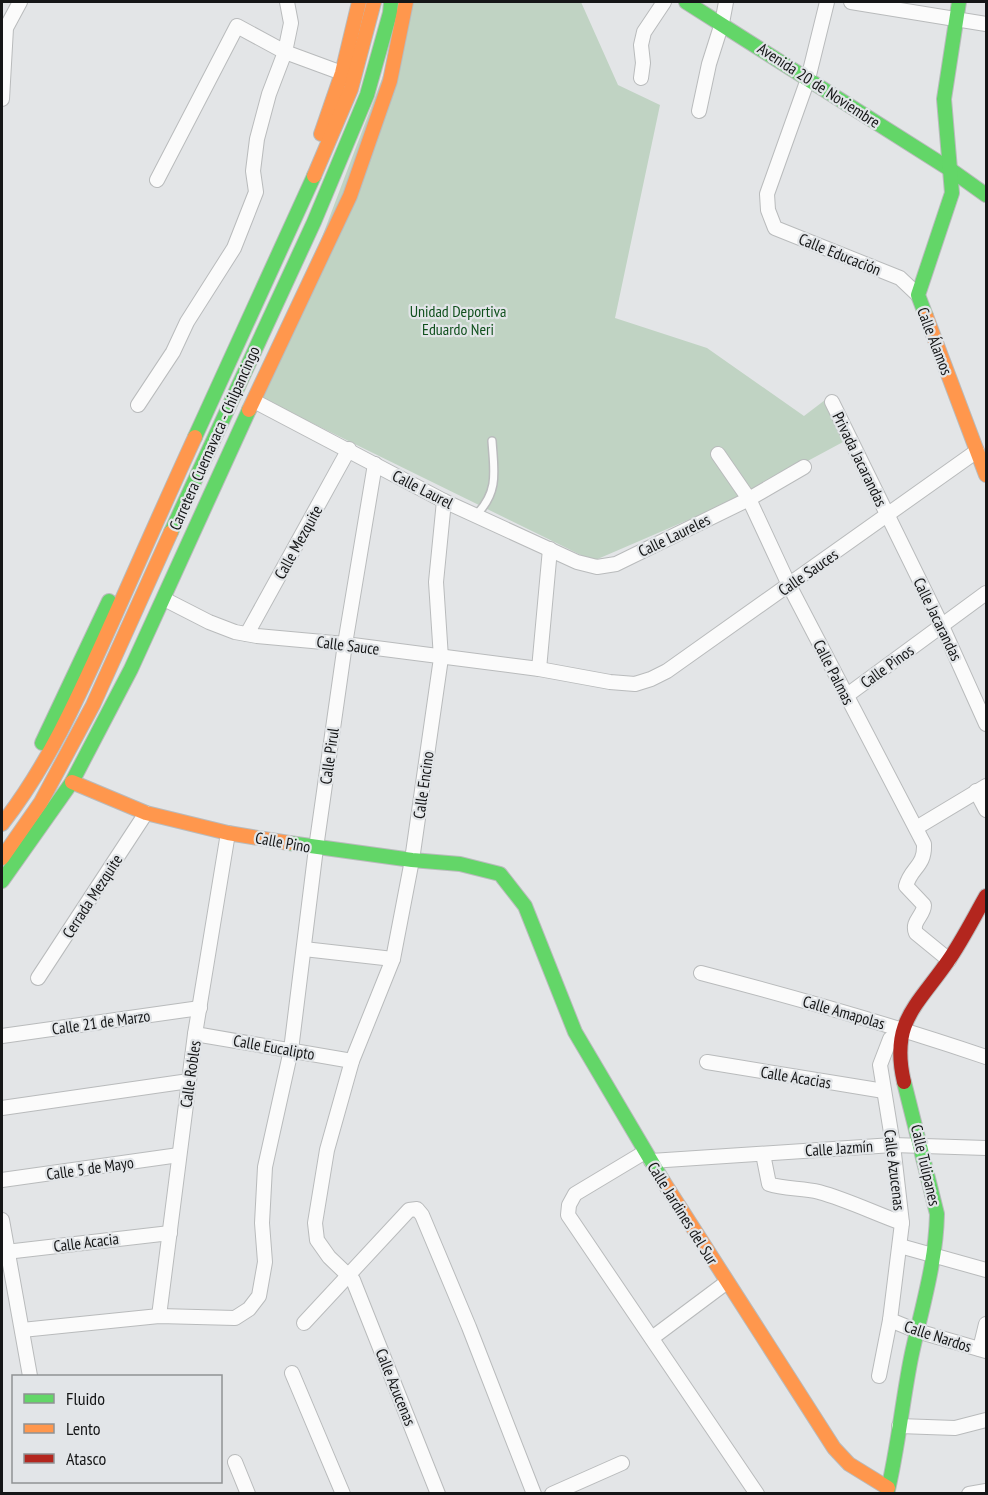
<svg xmlns="http://www.w3.org/2000/svg" width="988" height="1495" font-family="'PT Sans Narrow',sans-serif">
<style>
.green{fill:#c0d3c3}
.lines{fill:none;stroke-linecap:round;stroke-linejoin:round}
.lane-casing{stroke:#b9bbbc;stroke-width:10}
.street-casing{stroke:#b9bbbc;stroke-width:16}
.fast-casing{stroke:#b9bbbc;stroke-width:16}
.slow-casing{stroke:#b9bbbc;stroke-width:16}
.jam-casing{stroke:#b9bbbc;stroke-width:16}
.lane{stroke:#fbfbfb;stroke-width:7}
.street{stroke:#fbfbfb;stroke-width:14}
.fast{stroke:#63d668;stroke-width:14}
.slow{stroke:#ff974d;stroke-width:14}
.jam{stroke:#b3261e;stroke-width:14}
.labels{text-anchor:middle;stroke-width:4.5;stroke-linejoin:round;paint-order:stroke}
.street-label{font-size:16px;fill:#151617;stroke:#e2e5e8}
.park-label{font-size:16px;fill:#10501d;stroke:#e2e5e8}
</style>
<rect width="100%" height="100%" fill="#e3e5e7"/>
<!-- green -->
<path class="green" d="M411,2h170l37,83 42,20 -45,213 92,30 97,68 21,-16 18,42 -104,56 -146,63 -332,-163z"/>
<g class="lines">
<defs>
<path id="lane" d="M477,514c22,-23 17,-43 15,-73"/>
<g id="street">
<path d="M827,2l-19,77 -41,115 1,16 7,18 125,50 18,17"/>
<path d="M851,2l135,22"/>
<path d="M641,78l2,-15 -2,-18 3,-13 20,-30"/>
<path d="M2,99l4,-71 14,-26"/>
<path d="M699,111l10,-47 13,-41 4,-21"/>
<path d="M157,180l80,-154 48,26 57,21"/>
<path d="M254,401l190,100 133,61 20,5 19,-3 133,-65 55,-32"/>
<path d="M832,402l110,224 44,98"/>
<path d="M138,405l35,-53 14,-30 47,-74 22,-56 -3,-21 4,-32 12,-45 16,-42 6,-29 -4,-21"/>
<path d="M718,454l31,45 40,86 135,259c1,23 -13,23 -18,42l18,19c0,11 -13,16 -8,28l33,27"/>
<path d="M164,599l45,23 26,10 22,4 88,8 194,25 71,13 25,2 16,-5 16,-8 310,-220"/>
<path d="M247,634l102,-185"/>
<path d="M539,669l11,-120"/>
<path d="M846,696l140,-103"/>
<path d="M976,791l10,19"/>
<path d="M916,828l70,-42"/>
<path d="M304,949l89,10"/>
<path d="M701,973c96,25 191,52 285,84"/>
<path d="M38,978l108,-165"/>
<path d="M195,1034l157,27"/>
<path d="M2,1036l198,-28"/>
<path d="M707,1062l177,29"/>
<path d="M2,1108l187,-27"/>
<path d="M645,1152l-70,42 -6,11 -1,10 189,279"/>
<path d="M763,1154l6,30c14,5 34,4 50,8 29,8 55,21 83,31"/>
<path d="M651,1161l242,-16 93,3"/>
<path d="M2,1180l177,-25"/>
<path d="M2,1220l28,156"/>
<path d="M900,1246l86,24"/>
<path d="M2,1251l4,1 164,-19"/>
<path d="M159,1316l36,-282 33,-201"/>
<path d="M890,1320l27,11 69,20"/>
<path d="M304,1323l105,-113 8,-1 5,6 47,112 65,167"/>
<path d="M22,1330l137,-14 76,2 14,-9 10,-13 6,-34 -3,-39 3,-56 26,-117 25,-202 29,-204 30,-180"/>
<path d="M652,1338l75,-56"/>
<path d="M980,1349l6,-25"/>
<path d="M292,1373l51,121"/>
<path d="M879,1376l11,-56 12,-97 -9,-78 -13,-80 10,-26 12,-10"/>
<path d="M899,1426l56,2 31,-8"/>
<path d="M235,1462l13,32"/>
<path d="M438,1494l-85,-214 -24,-23 -12,-17 -2,-17 12,-73 25,-89 41,-102 19,-99 29,-202 -5,-76 8,-81"/>
<path d="M552,1494l70,-31"/>
<path d="M969,1494l17,-3"/>
</g>
<g id="fast">
<path d="M686,2l265,168 35,25"/>
<path d="M926,316l-8,-21 34,-102 -8,-94 15,-97"/>
<path d="M195,437l119,-261"/>
<path d="M171,532l143,-310 53,-127 23,-82 1,-11"/>
<path d="M42,743l67,-142"/>
<path d="M289,843l123,17 48,4 40,10 25,32 50,126 88,149"/>
<path d="M2,881l70,-99 59,-113 118,-259"/>
<path d="M887,1494c11,-45 15,-91 24,-136 10,-48 25,-94 26,-144l-33,-132"/>
</g>
<g id="slow">
<path d="M321,134l21,-61 17,-71"/>
<path d="M314,176l37,-87 23,-87"/>
<path d="M926,316l60,159"/>
<path d="M249,410l101,-214 40,-115 16,-79"/>
<path d="M72,782l74,31 82,20 61,10"/>
<path d="M2,824c48,-61 79,-133 111,-204 27,-61 54,-122 82,-183"/>
<path d="M2,858l39,-56 52,-97 78,-173"/>
<path d="M663,1181l171,267 15,16 39,24"/>
</g>
<path id="jam" d="M904,1082c-14,-60 13,-76 44,-121 14,-20 26,-44 38,-65"/>
</defs>
<!-- lane casing -->
<use href="#lane" class="lane-casing"/>
<!-- street casing -->
<use href="#street" class="street-casing"/>
<!-- fast casing -->
<use href="#fast" class="fast-casing"/>
<!-- slow casing -->
<use href="#slow" class="slow-casing"/>
<!-- jam casing -->
<use href="#jam" class="jam-casing"/>
<!-- lane -->
<use href="#lane" class="lane"/>
<!-- street -->
<use href="#street" class="street"/>
<!-- fast -->
<use href="#fast" class="fast"/>
<!-- slow -->
<use href="#slow" class="slow"/>
<!-- jam -->
<use href="#jam" class="jam"/>
</g>
<g class="labels">
<!-- street labels -->
<g class="street-label">
<text transform="translate(819 85) rotate(33)" y="6">Avenida 20 de Noviembre</text>
<text transform="translate(840 254) rotate(22)" y="6">Calle Educación</text>
<text transform="translate(935 341) rotate(69)" y="6">Calle Álamos</text>
<text transform="translate(214 438) rotate(-66)" y="6">Carretera Cuernavaca - Chilpancingo</text>
<text transform="translate(860 459) rotate(64)" y="6">Privada Jacarandas</text>
<text transform="translate(423 489) rotate(27)" y="6">Calle Laurel</text>
<text transform="translate(674 535) rotate(-26)" y="6">Calle Laureles</text>
<text transform="translate(298 542) rotate(-61)" y="6">Calle Mezquite</text>
<text transform="translate(808 572) rotate(-35)" y="6">Calle Sauces</text>
<text transform="translate(938 619) rotate(64)" y="6">Calle Jacarandas</text>
<text transform="translate(348 645) rotate(7)" y="6">Calle Sauce</text>
<text transform="translate(887 666) rotate(-36)" y="6">Calle Pinos</text>
<text transform="translate(834 672) rotate(63)" y="6">Calle Palmas</text>
<text transform="translate(329 756) rotate(-82)" y="6">Calle Pirul</text>
<text transform="translate(423 785) rotate(-82)" y="6">Calle Encino</text>
<text transform="translate(283 842) rotate(10)" y="6">Calle Pino</text>
<text transform="translate(92 896) rotate(-57)" y="6">Cerrada Mezquite</text>
<text transform="translate(844 1012) rotate(16)" y="6">Calle Amapolas</text>
<text transform="translate(101 1022) rotate(-8)" y="6">Calle 21 de Marzo</text>
<text transform="translate(274 1047) rotate(10)" y="6">Calle Eucalipto</text>
<text transform="translate(190 1074) rotate(-82)" y="6">Calle Robles</text>
<text transform="translate(796 1077) rotate(9)" y="6">Calle Acacias</text>
<text transform="translate(839 1148) rotate(-4)" y="6">Calle Jazmín</text>
<text transform="translate(926 1165) rotate(77)" y="6">Calle Tulipanes</text>
<text transform="translate(90 1168) rotate(-8)" y="6">Calle 5 de Mayo</text>
<text transform="translate(895 1170) rotate(83)" y="6">Calle Azucenas</text>
<text transform="translate(683 1213) rotate(58)" y="6">Calle Jardines del Sur</text>
<text transform="translate(86 1242) rotate(-7)" y="6">Calle Acacia</text>
<text transform="translate(938 1336) rotate(18)" y="6">Calle Nardos</text>
<text transform="translate(396 1387) rotate(68)" y="6">Calle Azucenas</text>
</g>
<!-- park labels -->
<g class="park-label">
<text x="458" y="317">Unidad Deportiva<tspan x="458" dy="18">Eduardo Neri</tspan></text>
</g>
</g>
<!-- border -->
<rect width="988" height="1495" fill="none" stroke="#151617" stroke-width="6"/>
<!-- legend -->
<rect x="12" y="1375" width="210" height="108" fill="#e2e5e8" stroke="#909294" stroke-width="1.5"/>
<rect x="24" y="1394" width="30" height="9" fill="#63d668" stroke="#909294" stroke-width="1.5"/>
<text x="66" y="1405" font-size="18" fill="#151617">Fluido</text>
<rect x="24" y="1424" width="30" height="9" fill="#ff974d" stroke="#909294" stroke-width="1.5"/>
<text x="66" y="1435" font-size="18" fill="#151617">Lento</text>
<rect x="24" y="1454" width="30" height="9" fill="#b3261e" stroke="#909294" stroke-width="1.5"/>
<text x="66" y="1465" font-size="18" fill="#151617">Atasco</text>
</svg>
